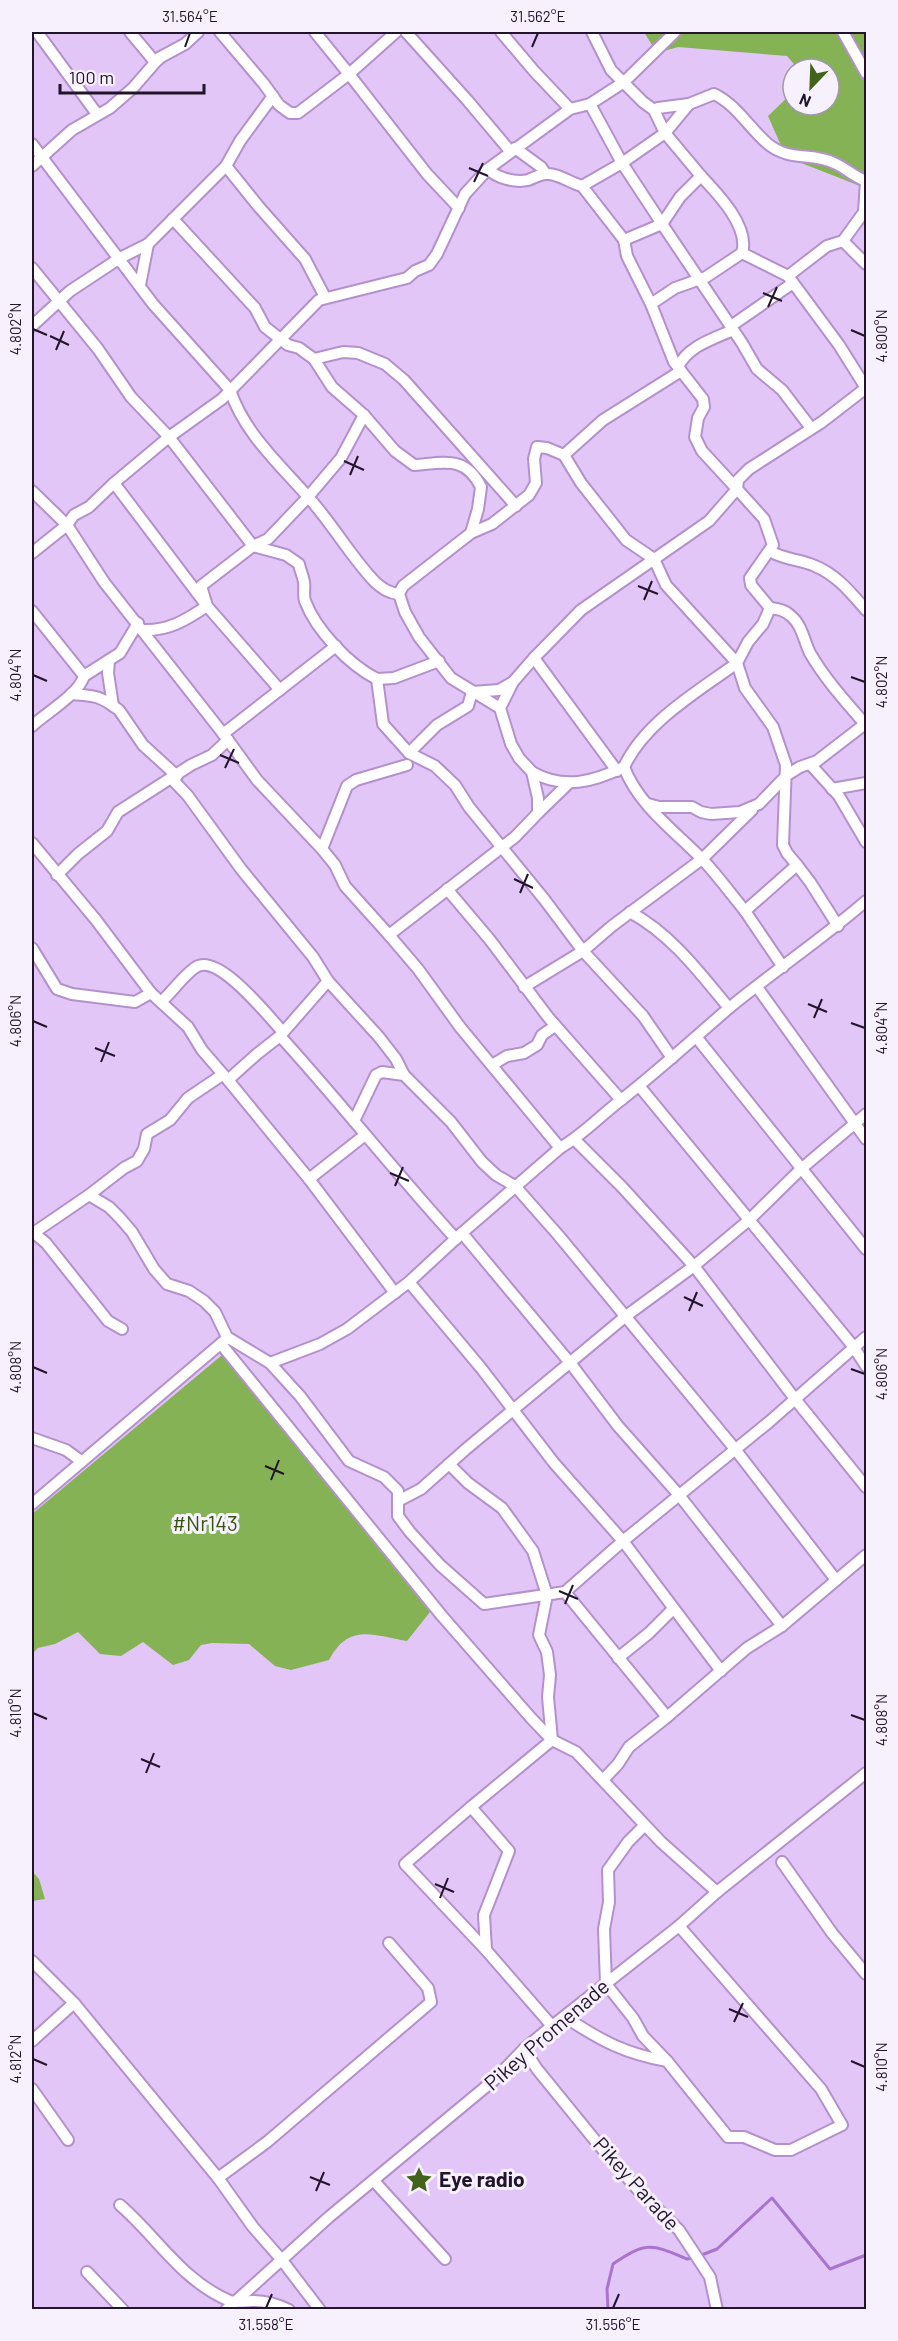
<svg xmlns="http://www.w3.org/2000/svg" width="898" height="2341" font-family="Barlow,sans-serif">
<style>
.green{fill:#85b255}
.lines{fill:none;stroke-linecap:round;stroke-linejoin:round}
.stream{stroke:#a974cc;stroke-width:3}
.minor-casing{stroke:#b491cc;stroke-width:14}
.minor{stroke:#fff;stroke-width:10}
.ticks{fill:none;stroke:#22142b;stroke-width:2}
.labels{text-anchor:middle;stroke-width:6;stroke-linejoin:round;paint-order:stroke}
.park-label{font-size:21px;fill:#37550f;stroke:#f7f0fd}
.street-label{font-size:21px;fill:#22142b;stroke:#f7f0fd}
.poi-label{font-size:21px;font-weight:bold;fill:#22142b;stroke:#f7f0fd;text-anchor:start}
.neatline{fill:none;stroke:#22142b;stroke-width:2}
.ticks-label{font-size:15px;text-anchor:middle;fill:#22142b}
</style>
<rect width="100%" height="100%" fill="#e2c6f7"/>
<!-- green -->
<g class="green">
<path d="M644,32h222v158l-6,-4 -74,-29 -18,-41 25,-24v13h36v-36h-31l-11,-13 -109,-9 -21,6z"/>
<path d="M222,1355l208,257 -23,29c-35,-6 -58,-18 -78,19l-38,10 -16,-4 -26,-22 -37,-1 -11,2 -12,15 -16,5 -30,-23 -22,14 -21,-2 -22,-22 -23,12 -17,4 -6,6v-140z"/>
<path d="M32,1871l7,8 6,20 -13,2z"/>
</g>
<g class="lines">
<!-- stream -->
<g class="stream">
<path d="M699,2256l18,-7 55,-51 58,71 36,-14"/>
<path d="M608,2310l-1,-21 6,-25c34,-23 38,-20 74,-5l5,-1"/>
</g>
<defs>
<g id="minor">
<path d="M37,32l60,82"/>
<path d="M130,32l25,30 4,-3"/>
<path d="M220,32l44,52 15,21 11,8h8l51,-39 78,100 32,34"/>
<path d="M315,32l34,42 47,-42"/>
<path d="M406,32l62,69 42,50"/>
<path d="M501,32l33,39 36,38"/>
<path d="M843,32l23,41"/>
<path d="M590,104l32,59 40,61 -38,16"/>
<path d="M689,104l-24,29 36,43"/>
<path d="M654,110l4,-2 31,-4 25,-10c23,11 35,34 54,50 22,18 44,8 66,19 12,5 20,14 32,18"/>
<path d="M32,144l121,160 77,86c15,46 55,79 85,115 21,25 38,54 60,77 8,7 14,11 24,12"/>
<path d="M515,148l26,19 4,6"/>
<path d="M32,166l40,-36 38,-22 23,-20 26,-30 26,-14 13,-12"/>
<path d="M226,166l33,41 46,52 20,38"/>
<path d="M488,169c9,9 27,14 40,11 6,-2 12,-6 18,-6 12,-1 24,9 36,12"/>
<path d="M173,219l82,89 10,19 23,18 11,3 15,11 29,-7 15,1 27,11 19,16 112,126"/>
<path d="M843,241l21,-29 2,-31"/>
<path d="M866,264l-23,-23 -16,5 -39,30 51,69 27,43"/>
<path d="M32,268l66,81 33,48 38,40 84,109 33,9 13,9c1,6 4,12 5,18 1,6 -1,13 1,19 11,29 44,64 72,78l6,45 26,29 26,13 20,19 14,22 75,92 39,52 60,65 29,42"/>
<path d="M788,276l-46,-23c8,-26 -24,-59 -41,-77l-21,21 -18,27 80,119 15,26 25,21 29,38"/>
<path d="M140,285l8,-41"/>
<path d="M651,304l24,-16 31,-11 36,-24"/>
<path d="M32,326l38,-35 50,-33 28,-14 78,-78 14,-25 33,-45"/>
<path d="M731,326l62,-43"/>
<path d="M314,359l18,28 32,28 31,36 19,14c30,-2 51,-10 67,22l-3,22 -7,24"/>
<path d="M678,367c10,-21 35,-28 55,-37"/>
<path d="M564,455l39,-35 78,-49"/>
<path d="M114,483l93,123 73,84"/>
<path d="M32,491l35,34 37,57 124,158 29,40 65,69 13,16 10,21 44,49"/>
<path d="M770,551c14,9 30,8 45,15 22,9 36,27 51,44"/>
<path d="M32,553l35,-28 7,-10 15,-8 25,-24 55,-46 53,-38 97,-99 88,-22 8,-7 14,-6 8,-11 28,-60 23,-25 82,-60 20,-5 34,-22 51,-50"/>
<path d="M32,611l52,65c-5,18 -38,37 -52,50"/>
<path d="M143,630c26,1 43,-10 64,-24l-6,-20 52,-40 15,-7 40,-42 33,-39 23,-43"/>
<path d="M534,658l83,113"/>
<path d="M109,660l-1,13 5,33"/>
<path d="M84,676l36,-23 18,-30"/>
<path d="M377,679l17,-1 45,-17"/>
<path d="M71,694c24,2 28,1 48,16l24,35 34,31"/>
<path d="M500,708l-49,-30 -32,-41 -14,-25 -6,-18 4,-8 68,-53 21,-9 37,-29 7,-12 -2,-24 3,-12 10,1 17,7 17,28 45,57 28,19 12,26 71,78c-40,29 -92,59 -113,104"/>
<path d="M223,734l113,-88"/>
<path d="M409,753l28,-28 31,-19 4,-14 27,-2 14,-8"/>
<path d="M810,764l29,32 27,46"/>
<path d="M532,772c32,18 61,10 92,-5 14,38 52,65 79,93 15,16 28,34 42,51"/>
<path d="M172,779l16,17 53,73 72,88 15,24 51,56 17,22 8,16 47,47 31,40 14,13 19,11 44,50 176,213 101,131"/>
<path d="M832,789l34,-6"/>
<path d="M648,804l11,3h33l9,5 10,2 29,-2 19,-8 28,-29 13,-8 17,-6 48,-37c-20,-23 -40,-45 -55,-71 -6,-12 -8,-28 -19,-37 -6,-6 -13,-7 -21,-8"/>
<path d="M538,813l31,-30"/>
<path d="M32,843l64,77 55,73 37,34 14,23 26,30"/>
<path d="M322,849l25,-63 9,-6 51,-15"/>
<path d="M797,865l13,17 28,44"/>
<path d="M57,875l21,-21 29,-23 11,-19 73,-47 21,-10 16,-15"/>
<path d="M447,889l43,51 58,77 73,83"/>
<path d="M630,912c42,23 69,60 99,96"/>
<path d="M32,948l25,41 15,5 63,8 16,-9"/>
<path d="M783,967l-38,-56 52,-46 -10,-12 -4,-8 3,-80 -13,-38 -28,-39 -8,-25 11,-21 15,-18 7,-16 -19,-23 -1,-7 23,-33 -9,-26 -27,-30 1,-9 11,-11 73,-47 44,-34"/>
<path d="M328,981l-48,55 -23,18 -29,26 81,99 56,-44"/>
<path d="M524,987l59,-36 29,-25 90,-67 50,-49"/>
<path d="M757,987l109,152"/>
<path d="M162,1001c10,-9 25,-30 36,-35 23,-10 70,50 85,66"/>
<path d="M280,1036c60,66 115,136 176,203"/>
<path d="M697,1038l169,211"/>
<path d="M492,1065l15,-9 17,-3 13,-8 5,-10 13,-9"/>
<path d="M640,1087l213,259 13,20"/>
<path d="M354,1121l22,-46 6,-3 22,3"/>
<path d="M575,1140l47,47 72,79 101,133 71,88"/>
<path d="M560,1148l-100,-121 -42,-58 -29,-34 126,-98 23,-24v-15l-6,-26 -13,-14 -8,-14 -11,-36 13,-26 21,-24 47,-48 128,-89 28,-32 -35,-38 -7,-14 3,-19 6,-11 -1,-8 -29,-37 -23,-58 -24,-48 -3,-16 -42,-54 40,-23 43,-30 -11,-23 -11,-8 -32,-32 -19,-38"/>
<path d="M309,1179l86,114"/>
<path d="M89,1195l35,-27 13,-7 7,-12 3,-15 23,-14 18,-22 34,-23"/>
<path d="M34,1233l12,10 62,78 14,8"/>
<path d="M462,1233l109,131 47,62 61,69 103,131"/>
<path d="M32,1234l57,-39 20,12 11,11 12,14 22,37 13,15 22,7 15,10 11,11 12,25 43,26 30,33 49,65 35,16 14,14v25l12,16 30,33 44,39 81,-12 58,-51 146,-119 97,-85"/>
<path d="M409,1282l72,86 73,95 69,78 98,130"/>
<path d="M221,1344l221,272 89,102 21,22 24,12 85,90 56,50"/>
<path d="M270,1363l50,-19 27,-15 62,-47 53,-49 98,-85c23,-13 40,-32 61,-48 37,-29 72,-61 108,-92 45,-37 93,-69 137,-107"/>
<path d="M32,1438l34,12 15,11"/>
<path d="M449,1464l19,19 34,25 31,43 14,44 -8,40 8,17 3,23 -2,22 4,43 -81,67 38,44 -25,64 2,35"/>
<path d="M398,1501l23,-12 45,-40 160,-133 68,-50 55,-46 52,-51 65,-55"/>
<path d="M32,1504l193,-164"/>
<path d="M565,1592l102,125"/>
<path d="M618,1658l31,-25 24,-24"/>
<path d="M603,1780l15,-16 11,-17 38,-30 80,-69 35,-22 84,-71"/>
<path d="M471,1807l-66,57 81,86 66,76"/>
<path d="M644,1826l-16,16 -20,28 1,32 -5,27 2,55 27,34 10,18 24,25"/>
<path d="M782,1862l50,71 34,41"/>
<path d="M32,1961l42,42 144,175 35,49 28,32 39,51"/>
<path d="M565,2017c35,23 60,37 102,44l61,76h16l31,13h16l51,-25 -21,-36 -142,-163"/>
<path d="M32,2041l42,-38"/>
<path d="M524,2049l13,20 61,75 41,47 40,39 31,47 7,33"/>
<path d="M32,2089l36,51"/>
<path d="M218,2178l49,-36 164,-140 -3,-14 -39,-45"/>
<path d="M374,2181l71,78"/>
<path d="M120,2205c38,33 62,76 110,96 7,2 16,0 23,0 14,0 24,3 36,9"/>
<path d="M87,2272l36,38"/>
<path d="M226,2310l103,-93 165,-137 30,-31 28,-23 127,-100 38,-34 149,-119"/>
</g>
</defs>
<!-- minor casing -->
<use href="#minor" class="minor-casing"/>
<!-- minor -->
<use href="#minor" class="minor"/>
</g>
<!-- ticks -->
<path class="ticks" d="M185,47l5,-14M532,47l6,-14M469,168l19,8M474,182l9,-19M763,293l19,8M768,307l9,-20M33,329l14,6M851,330l14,6M50,336l19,9M56,350l8,-19M344,461l20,9M350,475l8,-19M638,586l20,8M644,600l8,-19M33,675l14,6M851,677l14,5M220,755l19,8M225,768l9,-19M514,879l19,9M520,893l8,-19M808,1004l19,8M814,1018l8,-19M33,1021l14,6M851,1023l14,5M95,1048l20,8M101,1062l8,-20M390,1173l19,8M395,1186l8,-19M684,1297l19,9M689,1311l8,-19M33,1367l14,6M851,1369l14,5M265,1466l19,8M271,1480l8,-20M559,1591l19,8M565,1604l8,-19M33,1713l14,6M851,1715l14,5M141,1759l19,8M146,1773l8,-20M435,1884l19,8M440,1898l8,-20M729,2009l19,8M734,2022l9,-19M33,2059l14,6M851,2061l14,6M310,2177l20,8M316,2191l8,-19M266,2308l6,-14M613,2308l6,-14"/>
<!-- icons -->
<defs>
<symbol id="sight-bare" viewBox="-9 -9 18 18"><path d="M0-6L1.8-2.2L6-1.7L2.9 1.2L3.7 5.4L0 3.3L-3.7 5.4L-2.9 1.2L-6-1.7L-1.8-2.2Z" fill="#426319" stroke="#f7f0fd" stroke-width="2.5" paint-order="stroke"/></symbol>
</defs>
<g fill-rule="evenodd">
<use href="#sight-bare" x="400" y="2161" width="38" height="38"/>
</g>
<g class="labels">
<!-- park labels -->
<g class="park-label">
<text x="205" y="1531">#Nr143</text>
</g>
<!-- street labels -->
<g class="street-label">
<text transform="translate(547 2035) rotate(-41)" y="7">Pikey Promenade</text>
<text transform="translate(636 2184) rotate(48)" y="7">Pikey Parade</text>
</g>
<!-- poi labels -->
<g class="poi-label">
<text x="439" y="2187">Eye radio</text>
</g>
</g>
<!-- border -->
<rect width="898" height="2341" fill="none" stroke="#f7f0fd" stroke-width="66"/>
<!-- north arrow -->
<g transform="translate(811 87) rotate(203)"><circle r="28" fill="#f7f0fd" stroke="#a298a9" stroke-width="1.5"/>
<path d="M0-4.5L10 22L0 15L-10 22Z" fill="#426319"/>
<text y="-9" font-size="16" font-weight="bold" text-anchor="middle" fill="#22142b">N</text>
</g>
<!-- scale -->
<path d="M60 84v9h144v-9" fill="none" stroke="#22142b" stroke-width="3"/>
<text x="69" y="84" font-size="18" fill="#22142b" stroke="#f7f0fd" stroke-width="4.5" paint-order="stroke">100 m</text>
<rect x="33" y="33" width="832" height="2275" class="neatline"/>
<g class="ticks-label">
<text x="190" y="22">31.564°E</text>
<text x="538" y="22">31.562°E</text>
<text transform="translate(16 329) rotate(-90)" y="5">4.802°N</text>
<text transform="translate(882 336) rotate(-90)" y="5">4.800°N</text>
<text transform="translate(16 675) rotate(-90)" y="5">4.804°N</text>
<text transform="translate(882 682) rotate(-90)" y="5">4.802°N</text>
<text transform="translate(16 1021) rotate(-90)" y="5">4.806°N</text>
<text transform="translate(882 1028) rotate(-90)" y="5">4.804°N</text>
<text transform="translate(16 1367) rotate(-90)" y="5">4.808°N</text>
<text transform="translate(882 1374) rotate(-90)" y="5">4.806°N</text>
<text transform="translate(16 1713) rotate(-90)" y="5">4.810°N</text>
<text transform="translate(882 1720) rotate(-90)" y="5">4.808°N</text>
<text transform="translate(16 2059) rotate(-90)" y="5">4.812°N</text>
<text transform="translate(882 2067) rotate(-90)" y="5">4.810°N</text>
<text x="266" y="2330">31.558°E</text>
<text x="613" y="2330">31.556°E</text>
</g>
</svg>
